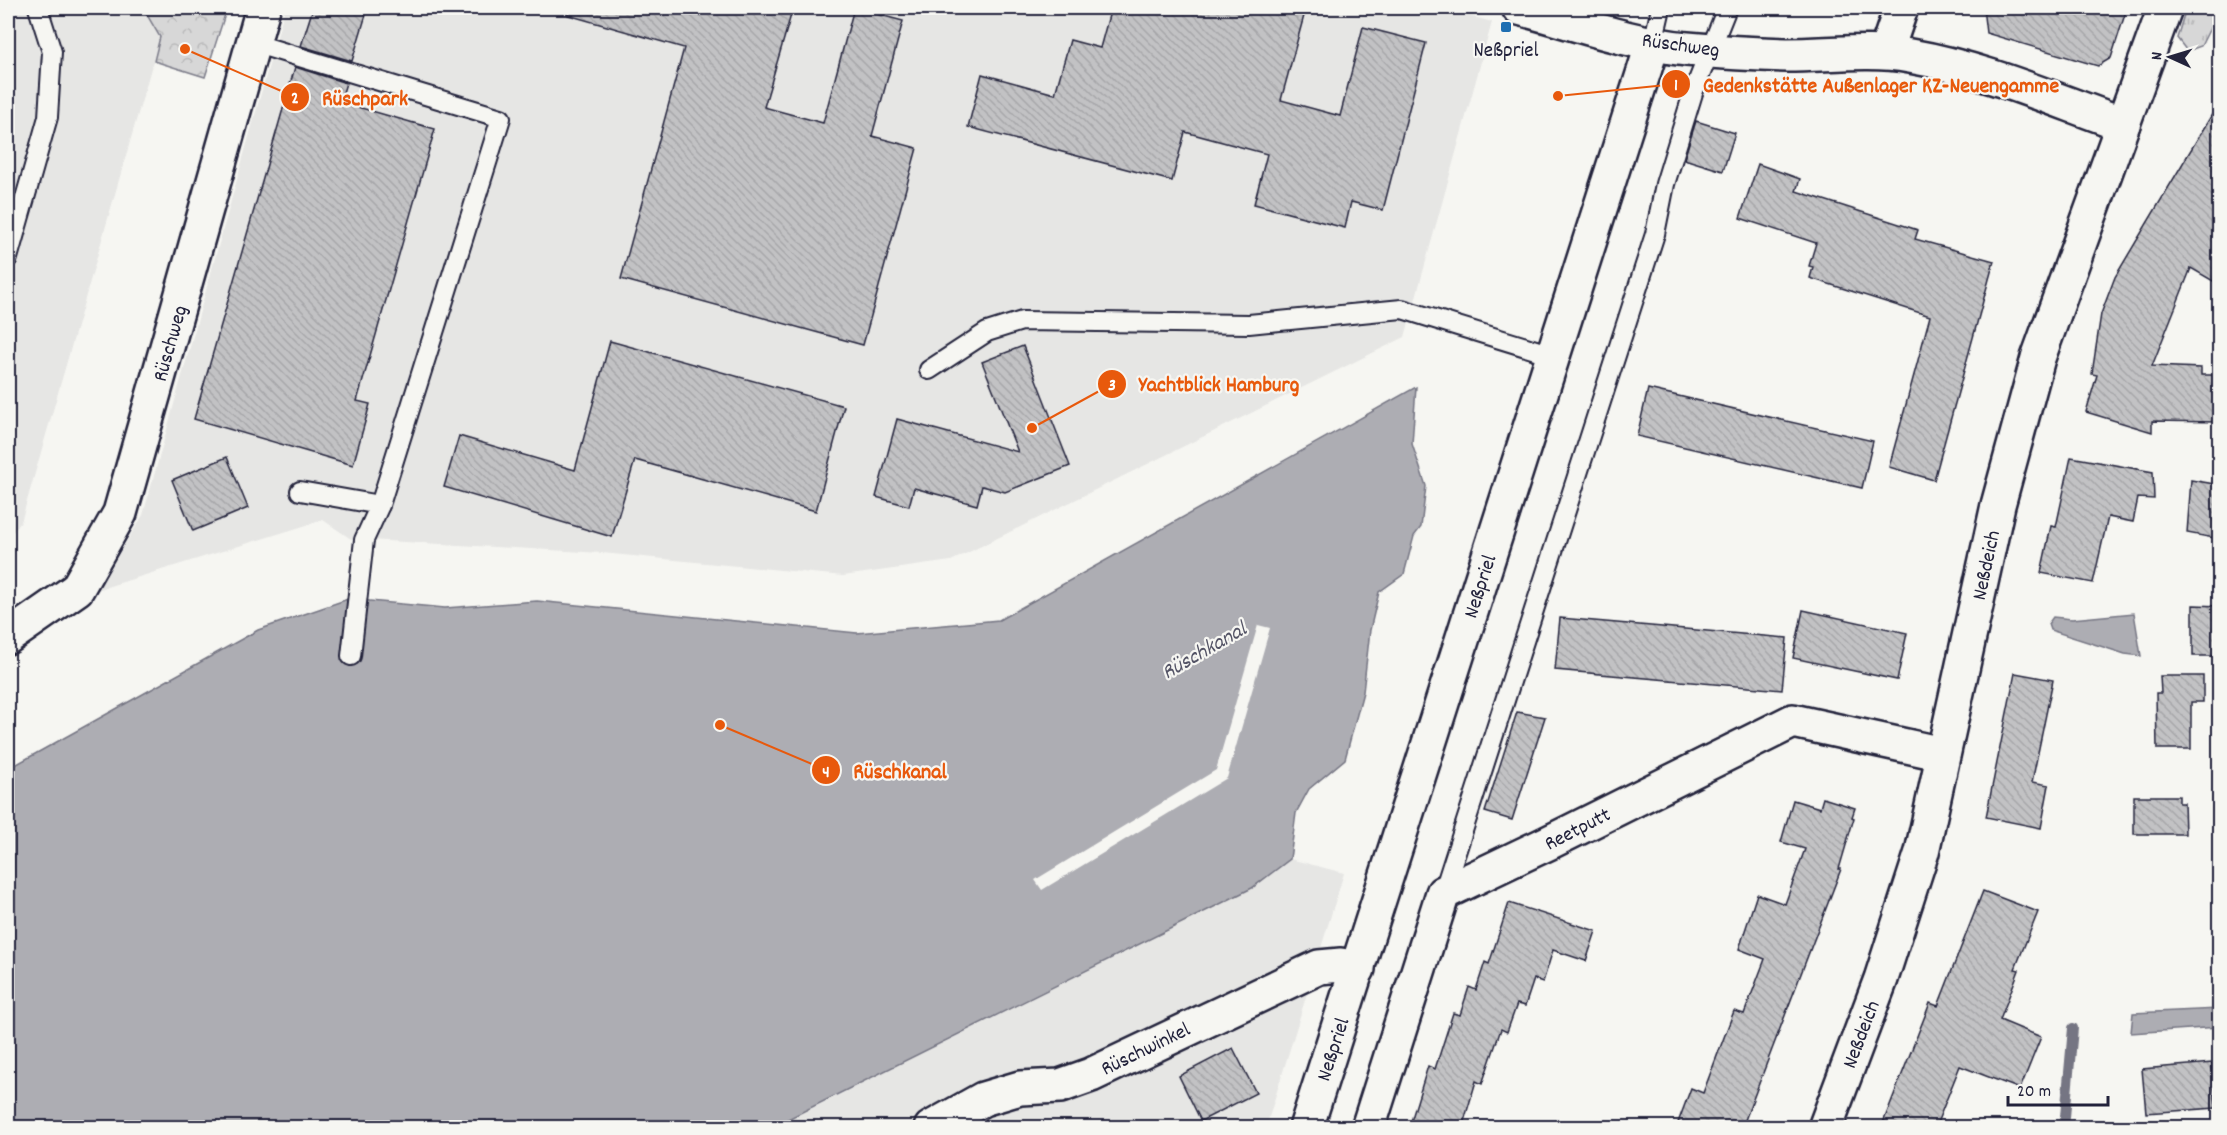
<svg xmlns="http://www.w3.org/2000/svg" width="2227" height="1135" font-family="Dekko,sans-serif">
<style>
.built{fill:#e6e6e4}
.grass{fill:url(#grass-tufts);stroke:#7c7c89;stroke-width:1.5}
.forest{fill:url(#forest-crowns);stroke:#7c7c89;stroke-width:1.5}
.water{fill:#adadb3;stroke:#757583;stroke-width:1.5}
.pier{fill:#f6f6f2}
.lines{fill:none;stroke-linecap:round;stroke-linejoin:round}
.stream{stroke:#757583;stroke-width:10}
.building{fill:url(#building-back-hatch);stroke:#22223b;stroke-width:1.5}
.lane-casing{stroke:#22223b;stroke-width:22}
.street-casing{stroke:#22223b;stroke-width:38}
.secondary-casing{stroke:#22223b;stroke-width:38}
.lane{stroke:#f6f6f2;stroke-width:18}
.street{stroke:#f6f6f2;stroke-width:33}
.secondary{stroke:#f6f6f2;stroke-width:33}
.poi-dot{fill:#1f6fb2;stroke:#f6f6f2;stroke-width:2}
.labels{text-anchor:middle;stroke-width:4.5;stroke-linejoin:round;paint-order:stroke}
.street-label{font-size:21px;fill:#22223b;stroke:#f6f6f2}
.poi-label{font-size:21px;fill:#22223b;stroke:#f6f6f2}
.water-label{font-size:22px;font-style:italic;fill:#535365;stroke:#f6f6f2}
.leader{fill:none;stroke:#e8590c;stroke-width:2}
.callout-dot{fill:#e8590c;stroke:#f6f6f2;stroke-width:2}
.mark-label{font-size:18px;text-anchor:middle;font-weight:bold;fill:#fff}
.callout-label{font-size:22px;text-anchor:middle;font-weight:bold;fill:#e8590c;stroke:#f6f6f2;stroke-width:4.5;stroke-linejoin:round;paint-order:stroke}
</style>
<defs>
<pattern id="grass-tufts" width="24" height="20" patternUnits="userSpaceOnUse" patternTransform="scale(1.5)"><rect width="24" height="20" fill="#d7d7d7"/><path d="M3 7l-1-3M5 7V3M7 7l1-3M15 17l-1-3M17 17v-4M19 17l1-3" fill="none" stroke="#b8b8b9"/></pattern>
<pattern id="forest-crowns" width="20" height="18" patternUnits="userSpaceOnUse" patternTransform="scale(1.5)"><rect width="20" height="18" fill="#d7d7d7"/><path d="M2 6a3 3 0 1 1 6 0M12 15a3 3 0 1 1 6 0" fill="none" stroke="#b8b8b9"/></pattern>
<pattern id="building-back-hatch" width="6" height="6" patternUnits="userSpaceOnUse" patternTransform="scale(1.5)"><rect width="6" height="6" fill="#c2c2c4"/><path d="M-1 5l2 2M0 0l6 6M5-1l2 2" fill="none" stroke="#a6a6a9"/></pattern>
</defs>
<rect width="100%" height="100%" fill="#f6f6f2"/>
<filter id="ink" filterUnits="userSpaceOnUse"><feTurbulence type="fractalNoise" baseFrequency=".0167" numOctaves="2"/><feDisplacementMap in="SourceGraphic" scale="12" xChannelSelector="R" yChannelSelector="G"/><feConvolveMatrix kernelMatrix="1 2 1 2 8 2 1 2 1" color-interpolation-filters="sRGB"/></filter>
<g filter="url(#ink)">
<!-- built -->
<g class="built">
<path d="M8,8h135l17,29 -139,485 -13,16z"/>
<path d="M285,8h1156l51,14 -87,315 -454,224 -108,15 -241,-23 -251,-14 -28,-19 -226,70 46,-75z"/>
<path d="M1290,859l54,14 -78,254 -494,1 480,-240z"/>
</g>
<!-- grass -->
<path class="grass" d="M2186,8h34l-19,38 -14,5 -10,-13z"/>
<!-- forest -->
<path class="forest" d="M143,8h84l-22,69 -51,-16 6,-24z"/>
<!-- water -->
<g class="water">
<path d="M1416,387l-4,57 14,42 -5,41 -7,9 -10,38 -25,18 -9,38 -7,62 -18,67 -36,30 -13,24 -6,46 -38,29 -480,239h-764v-358l250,-139 90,-31 97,9 92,-7 320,32 142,-13z"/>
<path d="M2134,613l7,43 -16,-2 -75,-24 -2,-6 5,-7 19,2z"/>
<path d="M2219,1009v18l-88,6 2,-20z"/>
</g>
<!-- pier -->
<path class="pier" d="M1258,625l12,3 -43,150 -185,112 -7,-10 181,-110z"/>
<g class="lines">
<!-- stream -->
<path class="stream" d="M2064,1128l9,-100"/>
</g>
<!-- building -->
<g class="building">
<path d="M313,8h55l-16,53 -51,-15z"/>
<path d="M569,8h224l-29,99 59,16 31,-115 49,13 -31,115 45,12 -54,197 -242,-66 63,-231 -116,-33z"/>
<path d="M1111,8h179l15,4 -24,88 59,16 23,-89 63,16 -43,167 -32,-8 -6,26 -91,-24 13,-50 -82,-22 -13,49 -204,-54 14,-53 73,20 15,-54 30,8z"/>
<path d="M1983,8h144l-16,50 -13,8 -112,-33z"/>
<path d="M295,67l51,16 -6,19 95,27 -78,272 13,3 -17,61 -159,-46z"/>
<path d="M2220,101v184l-29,-17 -39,98 49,2v7h19v47l-68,-1v11l-66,-20 11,-37 -5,-1 9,-60 14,-37z"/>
<path d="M1696,121l39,12 -12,38 -39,-12z"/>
<path d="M1758,164l42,15 -4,12 122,39 -3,9 79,22 -60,219 -45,-13 41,-151 -120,-38 3,-11 -4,-1 7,-23 -76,-25z"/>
<path d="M610,341l234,65 -28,105 -181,-51 -23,77 -168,-50 15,-51 116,34z"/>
<path d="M1023,346l47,120 -65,26 -23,-6 -5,19 -63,-17 -5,18 -33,-9 21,-78 121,33 -36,-90z"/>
<path d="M1648,389l225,52 -11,47 -225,-52z"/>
<path d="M227,457l21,51 -55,23 -21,-51z"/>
<path d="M2071,457l82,15 1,27 -16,-1 -5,24 -25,-5 -15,66 -52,-10 10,-47 5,1z"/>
<path d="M2191,480l29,5v54l-33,-6z"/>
<path d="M2193,605l27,1v50h-27z"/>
<path d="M1803,610l104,23 -10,47 -104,-22z"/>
<path d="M1560,618l227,20 -5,52 -227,-20z"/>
<path d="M2015,673l38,7 -21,102 17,3 -8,43 -55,-11z"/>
<path d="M2160,676h43v26h-12v47h-34l-1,-56h5z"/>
<path d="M1517,712l28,5 -33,103 -27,-8z"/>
<path d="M2134,796h45v7h5l1,31h-51z"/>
<path d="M1823,798l32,10 -3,9 2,1 -15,51h2l-99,259h-66l15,-40 12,5 31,-82 10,3 21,-55 -26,-10 18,-55 28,10 20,-55 -24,-7 12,-42 27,8z"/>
<path d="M1983,891l55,21 -23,57 4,1 -19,50 41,17 -21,52 -60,-23 -25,62h-54l49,-125 8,3z"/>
<path d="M1509,903l87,28 -10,30 -33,-11 -10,32 -9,-3 -9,27 -8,-2 -10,28 -6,-3 -19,55 -6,-3 -14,47h-53l19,-62 7,3 18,-56 7,2 9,-28 7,3 9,-28 4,2z"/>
<path d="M1233,1048l23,45 -55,28 -22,-45z"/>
<path d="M2212,1063l4,45 -70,5 -4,-44z"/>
</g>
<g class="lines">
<defs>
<g id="lane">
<path d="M253,43l248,75 -121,387 -16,35 -13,116"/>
<path d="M1653,43l8,-35"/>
<path d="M8,258l40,-141 4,-65 -14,-44"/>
<path d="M929,370l58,-38 35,-11 227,3 153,-15 150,46"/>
<path d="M300,491l80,14"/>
<path d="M1443,893l212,-659 10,-50 28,-91 34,-85"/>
</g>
<g id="street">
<path d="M1519,8c53,14 113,36 168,41 33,3 67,5 100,6 41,0 83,-6 123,1 75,13 142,43 213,68"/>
<path d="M1886,52l15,-44"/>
<path d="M8,637l69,-48 43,-76 143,-505"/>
<path d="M931,1128l52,-29 37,-11 40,-2 31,-11 228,-108 22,-2 17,4"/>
<path d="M1306,1128l347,-1085"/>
<path d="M1368,1128l75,-235 105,-50 245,-122 150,33"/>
</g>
<path id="secondary" d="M1825,1128l56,-149 41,-127 76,-347 40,-147 127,-350"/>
</defs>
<!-- lane casing -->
<use href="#lane" class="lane-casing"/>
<!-- street casing -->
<use href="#street" class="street-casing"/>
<!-- secondary casing -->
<use href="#secondary" class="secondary-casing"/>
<!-- lane -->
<use href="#lane" class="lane"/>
<!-- street -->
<use href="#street" class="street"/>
<!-- secondary -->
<use href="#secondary" class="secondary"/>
</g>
</g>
<!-- markers -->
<rect class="poi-dot" x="1500" y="21" width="12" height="12" rx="3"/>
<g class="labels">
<!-- street labels -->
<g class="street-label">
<text transform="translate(1681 44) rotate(8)" y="7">Rüschweg</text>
<text transform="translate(169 343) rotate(-74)" y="7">Rüschweg</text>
<text transform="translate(1985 565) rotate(-78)" y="7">Neßdeich</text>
<text transform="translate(1479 586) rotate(-72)" y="7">Neßpriel</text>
<text transform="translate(1577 828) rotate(-27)" y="7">Reetputt</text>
<text transform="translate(1860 1034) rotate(-69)" y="7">Neßdeich</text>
<text transform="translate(1145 1048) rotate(-26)" y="7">Rüschwinkel</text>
<text transform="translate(1332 1049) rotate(-72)" y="7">Neßpriel</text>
</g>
<!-- poi labels -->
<g class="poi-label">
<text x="1506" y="56">Neßpriel</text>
</g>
<!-- water labels -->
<g class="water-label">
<text transform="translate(1203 649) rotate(-30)" y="8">Rüschkanal</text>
</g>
</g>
<!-- callouts -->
<path class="leader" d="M1558 96L1676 84M185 49L295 97M1032 428L1112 384M720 725L826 770"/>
<g class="callout-dot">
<circle cx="1558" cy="96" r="6"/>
<circle cx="185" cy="49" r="6"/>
<circle cx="1032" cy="428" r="6"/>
<circle cx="720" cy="725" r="6"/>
<circle cx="1676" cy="84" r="15"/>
<circle cx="295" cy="97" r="15"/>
<circle cx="1112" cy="384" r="15"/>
<circle cx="826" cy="770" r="15"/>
</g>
<g class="mark-label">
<text x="1676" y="90">1</text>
<text x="295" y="103">2</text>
<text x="1112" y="390">3</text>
<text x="826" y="777">4</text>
</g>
<g class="callout-label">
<text x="1881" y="92">Gedenkstätte Außenlager KZ-Neuengamme</text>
<text x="365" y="105">Rüschpark</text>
<text x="1219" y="391">Yachtblick Hamburg</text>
<text x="900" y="778">Rüschkanal</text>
</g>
<!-- margin -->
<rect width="2227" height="1135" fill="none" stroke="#f6f6f2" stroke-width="30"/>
<rect x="15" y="15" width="2197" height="1105" fill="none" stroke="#22223b" stroke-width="2" filter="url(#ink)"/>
<!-- north arrow -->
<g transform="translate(2170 57) rotate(274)" stroke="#f6f6f2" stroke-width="4.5" paint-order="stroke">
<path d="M0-4.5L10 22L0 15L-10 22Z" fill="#22223b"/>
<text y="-9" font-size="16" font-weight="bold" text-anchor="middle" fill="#22223b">N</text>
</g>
<!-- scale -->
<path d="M2008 1096v9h100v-9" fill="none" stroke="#22223b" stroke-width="3"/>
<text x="2017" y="1096" font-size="18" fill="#22223b" stroke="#f6f6f2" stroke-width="4.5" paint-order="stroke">20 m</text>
</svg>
